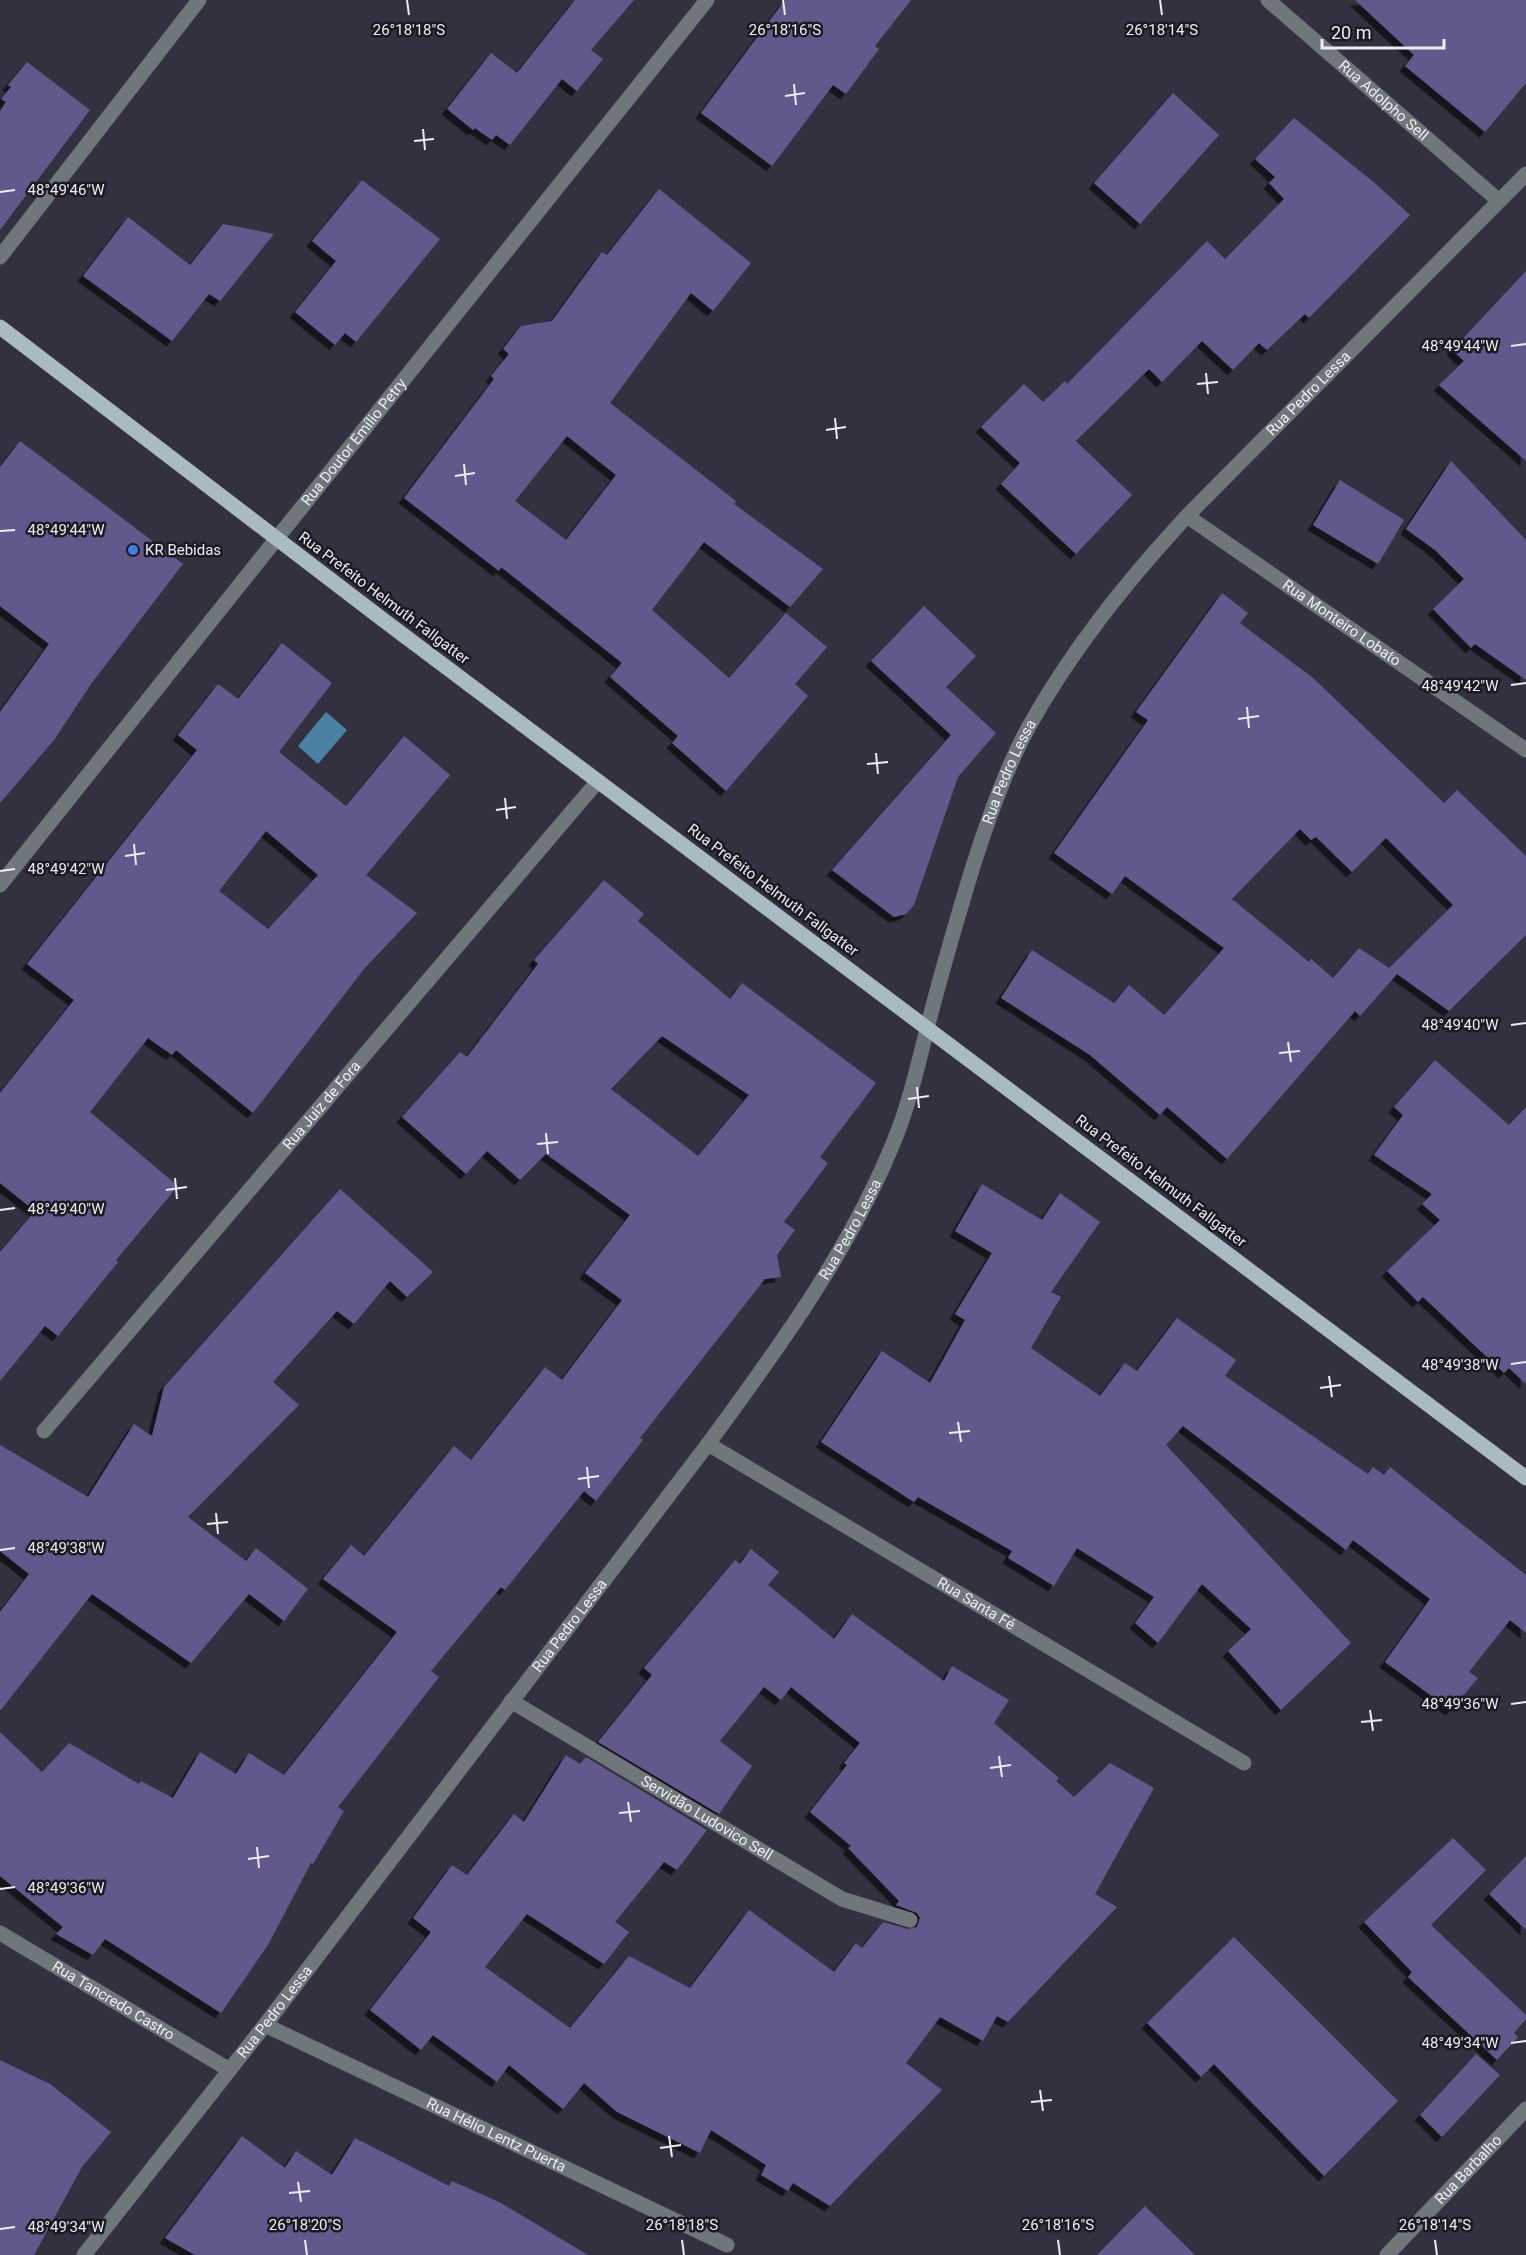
<svg xmlns="http://www.w3.org/2000/svg" width="1526" height="2255" font-family="Roboto,sans-serif">
<style>
.water{fill:#4b82a4}
.building{fill:#62598b;fill-rule:evenodd;filter:url(#shadow)}
.lines{fill:none;stroke-linecap:round;stroke-linejoin:round}
.minor{stroke:#6f777b;stroke-width:15}
.major{stroke:#a9bac3;stroke-width:15}
.ticks{fill:none;stroke:#edecf6;stroke-width:2}
.shop-dot{fill:#3f7fe0;stroke:#1b1a21;stroke-width:2}
.labels{text-anchor:middle;stroke-width:5;stroke-linejoin:round;paint-order:stroke}
.street-label{font-size:15px;fill:#edecf6;stroke:#1b1a21}
.poi-label{font-size:15px;fill:#edecf6;stroke:#1b1a21;text-anchor:start}
.ticks-label{font-size:15px;text-anchor:middle;fill:#edecf6;stroke:#1b1a21;stroke-width:5;stroke-linejoin:round;paint-order:stroke}
</style>
<defs>
<filter id="shadow"><feDropShadow dx="-5.5" dy="5.5" stdDeviation="0" flood-color="#0009"/></filter>
</defs>
<rect width="100%" height="100%" fill="#333140"/>
<!-- water -->
<path class="water" d="M326,712l21,18 -29,34 -20,-18z"/>
<!-- building -->
<g class="building">
<path d="M575,0h59l-43,50 12,9 -26,32 -15,-12 -52,66 -14,-10 -4,5 -17,-12 -2,2 -26,-21 44,-56 26,20z"/>
<path d="M785,0h126l-36,46 4,3 -33,45 -13,-9 -61,81 -71,-53z"/>
<path d="M1355,0h171v83l-41,49 -80,-66 9,-11z"/>
<path d="M27,62l63,48 -90,120v-119l6,-9 -5,-3 10,-12 -3,-2z"/>
<path d="M1173,93l46,42 -79,89 -46,-41z"/>
<path d="M1294,118l82,66 34,31 -101,103 -4,-4 -38,36 -8,-7 -26,27 -31,-29 -40,41 -13,-13 -73,72 56,54 -56,59 -75,-70 19,-21 -39,-36 43,-43 19,18 22,-21 2,3 140,-143 18,18 59,-60 -15,-16 6,-6 -20,-18z"/>
<path d="M362,180l78,59 -84,103 -11,-9 -10,12 -40,-33 41,-51 -24,-20z"/>
<path d="M659,189l92,74 -38,48 -22,-18 -81,110 126,98 -2,3 89,65 -33,38 -86,-65 -52,68 77,68 57,-65 41,34 -32,37 13,12 -82,95 -54,-48 6,-7 -68,-59 12,-14 -121,-96 -2,4 -95,-73 90,-119 -3,-3 18,-22 -6,-5 18,-23 31,-5 50,-69 5,3zM567,436l49,39 -50,65 -51,-39z"/>
<path d="M128,217l62,48 33,-41 51,10 -54,67 -11,-7 -37,47 -89,-65z"/>
<path d="M1526,271v190l-87,-76 25,-24 -12,-11z"/>
<path d="M20,441l163,123 -92,120 -37,56 -54,63v-91l49,-68 -49,-38v-139z"/>
<path d="M1451,461l75,79v140l-51,-36 -4,4 -38,-39 31,-30 -29,-29 -29,-21z"/>
<path d="M1340,480l64,40 -26,44 -65,-39z"/>
<path d="M1222,593l26,20 -8,10 73,55 131,125 13,-13 69,66v79l-77,76 -52,-37 -37,42 -5,-5 -128,148 -60,-52 -7,8 -70,-60 -89,-57 31,-48 82,53 15,-18 35,30 60,-67 -99,-72 -13,18 -58,-41 94,-133 -12,-8zM1300,829l11,11 5,-3 36,35 34,-34 67,67 -64,63 -30,-20 -26,30 -22,-19 -2,3 -77,-63z"/>
<path d="M924,606l52,50 -30,31 50,46 -38,44 -44,128 -8,9 -12,3 -62,-47 119,-135 -80,-74z"/>
<path d="M282,643l50,40 -53,69 67,54 58,-70 46,39 -84,100 51,38 -53,56 -111,144 -77,-63 -4,5 -24,-17 -58,74 88,74 -62,74 2,2 -60,74 -13,-10 -45,55v-129l35,-41 -35,-28v-90l74,-93 -47,-36 170,-214 -19,-15 40,-51 20,15zM266,831l52,44 -50,54 -49,-38z"/>
<path d="M604,880l40,34 -6,7 92,78 12,-16 134,100 -56,74 8,6 -44,59 11,8 -18,25 4,22 -16,2 -125,159 3,2 -47,61 -12,-10 -79,99 -4,-3 -70,84 8,6 -101,130 6,4 -31,53 -2,-1 -43,82 -47,68 -116,-74 -12,16 -37,-21 7,-7 -63,-51v-144l42,40 27,-29 70,41 2,-3 32,17 27,-46 36,22 13,-21 35,22 113,-143 -74,-53 28,-34 13,11 90,-110 17,14 74,-93 17,13 60,-80 -37,-27 45,-58 -84,-61 -26,26 -33,-29 -21,23 -64,-57 58,-65 7,5 71,-93 -4,-4zM662,1036l87,59 -51,61 -87,-67z"/>
<path d="M1435,1060l74,65 17,-18v277l-17,-16 -5,5 -81,-76 -5,5 -31,-31 53,-51 -18,-16 10,-10 -58,-39 29,-40 -9,-8z"/>
<path d="M982,1184l60,36 18,-27 40,29 -49,70 10,5 -30,51 69,48 25,-33 12,8 40,-53 59,42 -11,16 143,98 5,-7 11,8 6,-8 136,108v58l-16,-13 -41,52 9,6 -27,32 -66,-48 45,-63 -77,-59 -7,10 -163,-124 -17,19 185,198 -70,67 -53,-59 23,-22 -49,-45 -44,59 -23,-20 19,-26 -77,-49 -23,38 -46,-28 4,-7 -94,-54 -4,5 -93,-60 61,-91 48,32 35,-63 -10,-6 37,-61 -37,-22z"/>
<path d="M340,1189l93,83 -26,25 -17,-16 -36,43 -17,-13 -64,71 26,23 -111,112 58,44 10,-13 52,41 -24,32 -35,-27 -58,69 -99,-69 -92,117v-99l29,-38 -29,-23v-106l88,52 46,-73 18,12 12,-49z"/>
<path d="M751,1549l28,23 -11,13 66,54 18,-25 92,67 8,-15 57,34 -15,23 65,55 -3,3 18,16 36,-34 44,25 -59,106 22,13 -109,115 -11,-6 -14,25 -43,-24 -34,46 36,27 -112,116 -37,-23 -5,8 -27,-16 5,-10 -55,-35 -11,23 -83,-41 -33,-29 -21,26 -54,-44 -12,17 -64,-47 -12,15 -51,-40 61,-78 -18,-14 39,-53 15,10 47,-61 10,8 42,-67 14,9 6,-7 121,73 -30,40 -13,-8 -49,60 14,10 -25,32 -77,-50 -42,53 85,61 59,-72 61,32 59,-78 85,62 22,-29 6,5 21,-26 25,7 9,-2 3,-9 -3,-5 -21,-8 3,-4 -51,-53 3,-2 -41,-34 37,-47 -3,-2 16,-20 -69,-56 -10,13 -17,-13 -44,54 32,25 -33,48 -121,-72 54,-67 -8,-7 91,-108 5,4z"/>
<path d="M1453,1838l33,32 -55,55 95,90v4l-12,14 4,4 -21,23 -89,-83 4,-5 -48,-50z"/>
<path d="M1526,1856v74l-37,-36z"/>
<path d="M1234,1937l164,164 -74,75 -110,-112 -13,13 -54,-54z"/>
<path d="M1476,2054l24,21 -58,62 -22,-22z"/>
<path d="M0,2060l50,24 61,48 -29,35 -48,88h-34z"/>
<path d="M242,2136l43,32 11,-17 36,24 23,-37 94,48 3,-5 49,22 87,52h-393l-30,-17z"/>
<path d="M1145,2206l50,49h-98z"/>
</g>
<g class="lines">
<!-- minor -->
<g class="minor">
<path id="s1" d="M1268,0l231,201"/>
<path d="M0,257l199,-257"/>
<path id="s2" d="M1187,516l339,234"/>
<path id="s3" d="M0,885l707,-885"/>
<path id="s4" d="M44,1431l554,-650"/>
<path id="s5" d="M708,1444l536,319"/>
<path id="s6" d="M511,1701l331,198 68,21"/>
<path id="s7" d="M0,1933l228,136"/>
<path id="s8" d="M265,2025l462,220"/>
<path id="s9" d="M84,2255l181,-230 443,-581c72,-98 146,-199 190,-313 13,-33 20,-67 29,-102 12,-48 26,-96 40,-143 16,-53 35,-110 61,-158 44,-79 99,-147 159,-212l339,-342"/>
<path id="s10" d="M1387,2255l139,-146"/>
</g>
<!-- major -->
<path class="major" d="M0,327l382,292 1144,859"/>
</g>
<!-- ticks -->
<path class="ticks" d="M407,0l2,15M783,0l2,15M1160,0l2,15M794,84l2,21M785,96l20,-3M423,129l2,21M414,141l20,-2M0,192l15,-2M1511,346l15,-2M1206,373l2,21M1197,384l21,-2M835,418l2,21M826,430l20,-3M464,464l2,21M455,476l20,-3M0,531l15,-1M1511,685l15,-2M1247,707l2,21M1238,719l21,-3M876,753l2,21M867,764l21,-2M505,798l2,21M496,810l20,-3M134,844l2,21M125,856l20,-3M0,871l15,-2M1511,1025l15,-2M1288,1042l3,20M1279,1053l21,-2M917,1087l2,21M908,1099l21,-3M546,1133l2,21M537,1144l21,-2M175,1178l2,21M166,1190l21,-3M0,1210l15,-2M1511,1364l15,-2M1329,1376l3,21M1320,1388l21,-3M958,1422l3,20M949,1433l21,-2M587,1467l2,21M578,1479l21,-3M216,1513l2,21M207,1524l21,-2M0,1550l15,-2M1511,1704l15,-2M1370,1710l3,21M1361,1722l21,-2M999,1756l3,21M990,1768l21,-3M628,1802l3,20M619,1813l21,-2M257,1847l2,21M248,1859l21,-3M0,1889l15,-2M1511,2043l15,-2M1040,2090l3,21M1031,2102l21,-2M669,2136l3,21M660,2148l21,-3M298,2182l3,20M289,2193l21,-2M0,2229l15,-2M305,2240l2,15M682,2240l2,15M1058,2240l2,15M1435,2240l2,15"/>
<!-- markers -->
<circle class="shop-dot" cx="133" cy="550" r="6"/>
<g class="labels">
<!-- street labels -->
<g class="street-label">
<text dy="5" stroke="none"><textPath href="#s1" startOffset="153">Rua Adolpho Sell</textPath></text>
<text dy="5" stroke="none"><textPath href="#s9" startOffset="2253">Rua Pedro Lessa</textPath></text>
<text dy="5" stroke="none"><textPath href="#s3" startOffset="567">Rua Doutor Emílio Petry</textPath></text>
<text transform="translate(384 598) rotate(37)" y="5">Rua Prefeito Helmuth Fallgatter</text>
<text dy="5" stroke="none"><textPath href="#s2" startOffset="188">Rua Monteiro Lobato</textPath></text>
<text dy="5" stroke="none"><textPath href="#s9" startOffset="1767">Rua Pedro Lessa</textPath></text>
<text transform="translate(773 890) rotate(37)" y="5">Rua Prefeito Helmuth Fallgatter</text>
<text dy="5" stroke="none"><textPath href="#s4" startOffset="428">Rua Juiz de Fora</textPath></text>
<text transform="translate(1161 1181) rotate(37)" y="5">Rua Prefeito Helmuth Fallgatter</text>
<text dy="5" stroke="none"><textPath href="#s9" startOffset="1281">Rua Pedro Lessa</textPath></text>
<text dy="5" stroke="none"><textPath href="#s5" startOffset="312">Rua Santa Fé</textPath></text>
<text dy="5" stroke="none"><textPath href="#s9" startOffset="795">Rua Pedro Lessa</textPath></text>
<text dy="5" stroke="none"><textPath href="#s6" startOffset="228">Servidão Ludovico Sell</textPath></text>
<text dy="5" stroke="none"><textPath href="#s7" startOffset="132">Rua Tancredo Castro</textPath></text>
<text dy="5" stroke="none"><textPath href="#s9" startOffset="309">Rua Pedro Lessa</textPath></text>
<text dy="5" stroke="none"><textPath href="#s8" startOffset="256">Rua Hélio Lentz Puerta</textPath></text>
<text dy="5" stroke="none"><textPath href="#s10" startOffset="118">Rua Barbalho</textPath></text>
</g>
<!-- poi labels -->
<g class="poi-label">
<text x="145" y="555">KR Bebidas</text>
</g>
</g>
<g class="ticks-label">
<text x="409" y="35">26°18'18"S</text>
<text x="785" y="35">26°18'16"S</text>
<text x="1162" y="35">26°18'14"S</text>
<text x="66" y="195">48°49'46"W</text>
<text x="1460" y="351">48°49'44"W</text>
<text x="66" y="535">48°49'44"W</text>
<text x="1460" y="691">48°49'42"W</text>
<text x="66" y="874">48°49'42"W</text>
<text x="1460" y="1030">48°49'40"W</text>
<text x="66" y="1214">48°49'40"W</text>
<text x="1460" y="1370">48°49'38"W</text>
<text x="66" y="1553">48°49'38"W</text>
<text x="1460" y="1709">48°49'36"W</text>
<text x="66" y="1893">48°49'36"W</text>
<text x="1460" y="2048">48°49'34"W</text>
<text x="305" y="2230">26°18'20"S</text>
<text x="682" y="2230">26°18'18"S</text>
<text x="1058" y="2230">26°18'16"S</text>
<text x="1435" y="2230">26°18'14"S</text>
<text x="66" y="2232">48°49'34"W</text>
</g>
<!-- scale -->
<path d="M1322 39v9h122v-9" fill="none" stroke="#edecf6" stroke-width="3"/>
<text x="1331" y="39" font-size="18" fill="#edecf6" stroke="#1b1a21" stroke-width="4.5" paint-order="stroke">20 m</text>
</svg>
